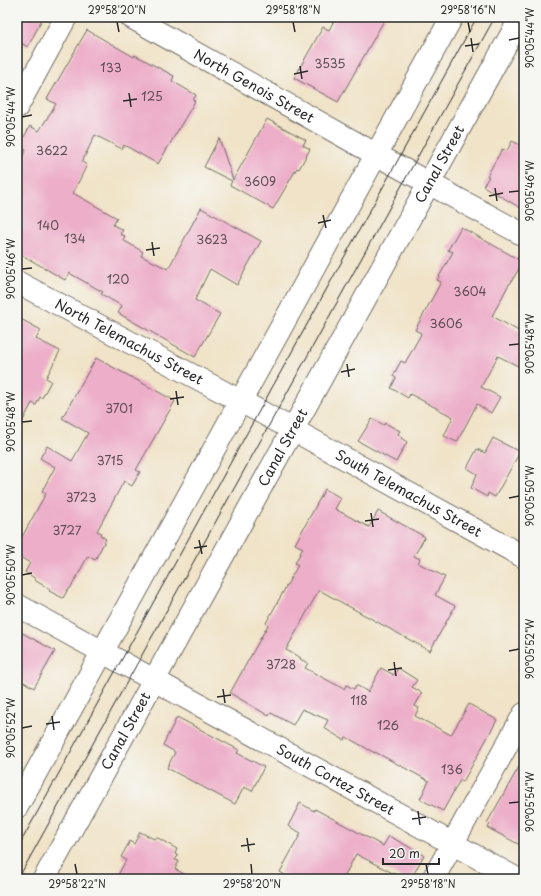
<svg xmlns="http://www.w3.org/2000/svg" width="541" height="896" font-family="'Playpen Sans',sans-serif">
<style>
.building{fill:#edaec9}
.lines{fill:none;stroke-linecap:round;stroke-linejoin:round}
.minor-casing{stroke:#706b62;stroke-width:24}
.major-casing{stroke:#706b62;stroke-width:24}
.minor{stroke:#fff;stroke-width:22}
.major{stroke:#fff;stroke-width:22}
.tram{stroke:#2b2b2b;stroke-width:1}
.ticks{fill:none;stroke:#2b2b2b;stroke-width:1.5}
.labels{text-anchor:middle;stroke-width:4;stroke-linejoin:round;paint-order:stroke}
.number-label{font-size:12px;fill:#5c4c52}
.street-label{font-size:14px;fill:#2b2b2b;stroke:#f6f6f2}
.neatline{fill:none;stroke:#2b2b2b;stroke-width:1.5}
.ticks-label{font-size:10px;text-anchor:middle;fill:#2b2b2b}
</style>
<rect width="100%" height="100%" fill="#f6f6f2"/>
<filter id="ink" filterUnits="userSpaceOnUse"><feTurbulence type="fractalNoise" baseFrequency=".025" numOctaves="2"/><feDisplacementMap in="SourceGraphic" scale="8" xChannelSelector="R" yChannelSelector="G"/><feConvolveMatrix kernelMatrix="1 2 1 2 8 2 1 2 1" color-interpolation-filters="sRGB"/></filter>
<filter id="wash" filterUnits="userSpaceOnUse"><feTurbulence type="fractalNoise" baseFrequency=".012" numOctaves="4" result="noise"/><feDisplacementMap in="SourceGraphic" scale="16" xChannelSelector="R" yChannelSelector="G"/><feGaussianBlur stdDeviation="0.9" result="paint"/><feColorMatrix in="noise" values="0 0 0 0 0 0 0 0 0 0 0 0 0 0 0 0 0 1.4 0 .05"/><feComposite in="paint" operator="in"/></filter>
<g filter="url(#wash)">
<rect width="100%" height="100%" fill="#f0e3c7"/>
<g id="blocks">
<!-- building -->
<g class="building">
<path d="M17,17h26l-15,30 -11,-6z"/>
<path d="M336,17h50l-48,85 -44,-24 29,-51 6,3z"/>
<path d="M87,30l47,27 1,-2 39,21 -2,5 24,14 -3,5 2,1 -37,63 -34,-19 -2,4 -27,-14 -13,27 5,3 -14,28 44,25 -4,7 10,5 -3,4 5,2 -2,4 20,12 -2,4 27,13 33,-61 60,33 -24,44 -27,-16 -15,31 25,14 -25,43 -77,-44 4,-7 -21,-12 2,-2 -34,-19 -4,7 -48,-28v-85l9,-17 -7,-4 11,-20 9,5 17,-27 -9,-5z"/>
<path d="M267,119l39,21 -3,5 7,4 -11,20 -2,-1 -24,41 -43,-24 2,-4 -28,-14 15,-29 14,42z"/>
<path d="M512,141l12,6v63l-41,-24 6,-9 -2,-1 15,-27 5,2z"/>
<path d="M461,227l62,35 -13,22h-1l-17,32 32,18v35l-26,-13 -17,31 19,10 -9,16 -14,-9 -20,38 -13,-6 9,-19 -43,-23 -2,4 -17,-10 5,-10 -3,-2 8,-15 4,2 15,-27 1,-3 -6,-3 26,-48 -4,-2 16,-28 -5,-2z"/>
<path d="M17,317l24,13 -5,9 24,12 -14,27 5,3 -9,17 -2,-1 -4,8 -4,-2 -15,29z"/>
<path d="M96,358l79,43 -39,69 4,2 -8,14 -8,-5 -27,50 4,2 -1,2 6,4 -11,21 -7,-4 -18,33h-2l-5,9 -14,-7 1,-2 -16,-9 2,-1 -11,-7 5,-9 -13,-8v-21l5,3 24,-44 -4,-2 13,-24 -15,-9 7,-12 25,15 16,-28 -26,-15z"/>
<path d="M372,419l12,6 1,-2 15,8 -2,3 4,3 -1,1 6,4 -11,20 -38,-21z"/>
<path d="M493,438l27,14 -25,45 -7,-4 -1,4 -16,-9 6,-14 -10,-6 10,-19 8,4z"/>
<path d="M325,489l16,9 -6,11 34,18 9,-16 47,26 -11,19 6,3 -2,4 27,14 -10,18 20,11 -25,45 -111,-61 -33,60 15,8 -1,1 8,4 -3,5 39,21 2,-4 8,4 2,-4 12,7 13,-24 13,7 4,-7 19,12 -5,7 10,6 -7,13 4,2 -4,8 36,19 18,-31 28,16 -34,62 -3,-2 -17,31 -23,-12 9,-18 -54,-29v1l-29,-16 -2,3 -20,-12 4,-8 -26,-11 -9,16 -22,-12 -2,3 -39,-23 38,-68 -2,-2 32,-58 -3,-2 8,-15 -8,-4z"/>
<path d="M17,630l38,21 -21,37 -17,-10z"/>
<path d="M177,717l62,33 -2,3 27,14 -12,24 -8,-4 -9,17 -68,-36 8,-16 -12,-7z"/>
<path d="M524,758v89l-36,-19 2,-4 -3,-1z"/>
<path d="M300,803l14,8 1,-2 68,37 6,-10 35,19 -13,24h-7l-48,-25 -13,25h-51l-12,-7 21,-39 -13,-7z"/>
<path d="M140,832l14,7 2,-2 21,12 -2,5 3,2 -3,4 4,1 -4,8 18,10h-77l10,-19 -5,-3 9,-16 4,3z"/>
</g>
</g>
</g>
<g filter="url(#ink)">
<use href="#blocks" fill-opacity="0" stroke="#706b62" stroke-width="1"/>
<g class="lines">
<defs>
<g id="minor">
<path id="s1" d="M131,17l246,138 147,80"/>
<path d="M17,107l49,-90"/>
<path id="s2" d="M17,282l242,129 265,146"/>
<path id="s3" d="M17,605l500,274"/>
<path d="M433,879l91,-165"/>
</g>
<g id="major">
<path d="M17,807l435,-790"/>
<path id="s4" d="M44,879l477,-862"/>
</g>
</defs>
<!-- minor casing -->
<use href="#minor" class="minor-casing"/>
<!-- major casing -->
<use href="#major" class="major-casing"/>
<!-- minor -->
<use href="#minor" class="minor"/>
<!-- major -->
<use href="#major" class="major"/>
<!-- tram -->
<g class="tram">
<path d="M17,849l460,-832"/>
<path d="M18,879l477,-862"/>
</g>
</g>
</g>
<!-- ticks -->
<path class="ticks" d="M117,22l2,10M293,22l2,10M468,22l2,10M471,38l2,14M509,40l10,-2M465,46l14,-2M300,66l2,13M294,74l14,-3M129,93l2,14M123,101l14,-2M22,117l10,-2M495,188l2,13M509,192l10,-1M489,196l14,-3M323,215l3,13M318,223l13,-3M152,242l2,14M146,250l14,-2M22,269l10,-1M509,345l10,-1M347,364l2,13M341,372l14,-3M176,391l2,14M170,399l14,-2M22,422l10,-1M509,498l10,-2M371,513l2,14M365,521l14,-2M199,540l3,14M194,548l13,-2M22,575l10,-2M509,651l10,-2M394,662l2,14M388,670l14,-2M223,689l2,14M217,697l14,-2M52,716l2,14M46,724l14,-2M22,728l10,-2M509,803l10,-1M418,811l2,14M412,819l14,-2M247,838l2,14M241,846l14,-2M75,864l2,10M251,864l1,10M426,864l2,10"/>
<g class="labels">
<!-- number labels -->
<g class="number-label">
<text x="330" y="68">3535</text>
<text x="111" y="72">133</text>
<text x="152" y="101">125</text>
<text x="52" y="155">3622</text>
<text x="260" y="186">3609</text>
<text x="48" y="230">140</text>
<text x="75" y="243">134</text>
<text x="212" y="244">3623</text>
<text x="118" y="284">120</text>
<text x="470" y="296">3604</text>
<text x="446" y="328">3606</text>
<text x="119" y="413">3701</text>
<text x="110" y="465">3715</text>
<text x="81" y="502">3723</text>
<text x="67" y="535">3727</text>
<text x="281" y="669">3728</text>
<text x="359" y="705">118</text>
<text x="388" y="730">126</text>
<text x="452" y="774">136</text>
</g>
<!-- street labels -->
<g class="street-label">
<text dy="5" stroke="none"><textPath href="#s1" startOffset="141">North Genois Street</textPath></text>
<text dy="5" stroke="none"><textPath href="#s4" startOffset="817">Canal Street</textPath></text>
<text dy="5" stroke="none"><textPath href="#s2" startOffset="127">North Telemachus Street</textPath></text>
<text dy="5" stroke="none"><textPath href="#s4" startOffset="493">Canal Street</textPath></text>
<text dy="5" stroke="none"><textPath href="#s2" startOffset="445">South Telemachus Street</textPath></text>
<text dy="5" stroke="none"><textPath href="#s4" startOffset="169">Canal Street</textPath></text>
<text dy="5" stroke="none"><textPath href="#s3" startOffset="363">South Cortez Street</textPath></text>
</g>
</g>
<!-- margin -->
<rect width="541" height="896" fill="none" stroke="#f6f6f2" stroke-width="44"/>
<!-- scale -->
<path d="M383 858v6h56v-6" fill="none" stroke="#2b2b2b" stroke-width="2"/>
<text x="389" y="858" font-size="12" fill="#2b2b2b" stroke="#f6f6f2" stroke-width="3" paint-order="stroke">20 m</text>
<rect x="22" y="22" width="497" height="852" class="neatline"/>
<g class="ticks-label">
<text x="117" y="14">29°58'20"N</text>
<text x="293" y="14">29°58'18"N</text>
<text x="468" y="14">29°58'16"N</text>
<text transform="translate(530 38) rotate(-90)" y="4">90°05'44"W</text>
<text transform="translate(11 117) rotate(-90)" y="4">90°05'44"W</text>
<text transform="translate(530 191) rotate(-90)" y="4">90°05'46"W</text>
<text transform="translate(11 269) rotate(-90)" y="4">90°05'46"W</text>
<text transform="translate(530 344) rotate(-90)" y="4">90°05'48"W</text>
<text transform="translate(11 422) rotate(-90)" y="4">90°05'48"W</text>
<text transform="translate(530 496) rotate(-90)" y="4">90°05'50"W</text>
<text transform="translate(11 575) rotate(-90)" y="4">90°05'50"W</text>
<text transform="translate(530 649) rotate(-90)" y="4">90°05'52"W</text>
<text transform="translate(11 728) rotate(-90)" y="4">90°05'52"W</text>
<text transform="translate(530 802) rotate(-90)" y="4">90°05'54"W</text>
<text x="77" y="888">29°58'22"N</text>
<text x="252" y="888">29°58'20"N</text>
<text x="428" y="888">29°58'18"N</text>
</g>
</svg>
